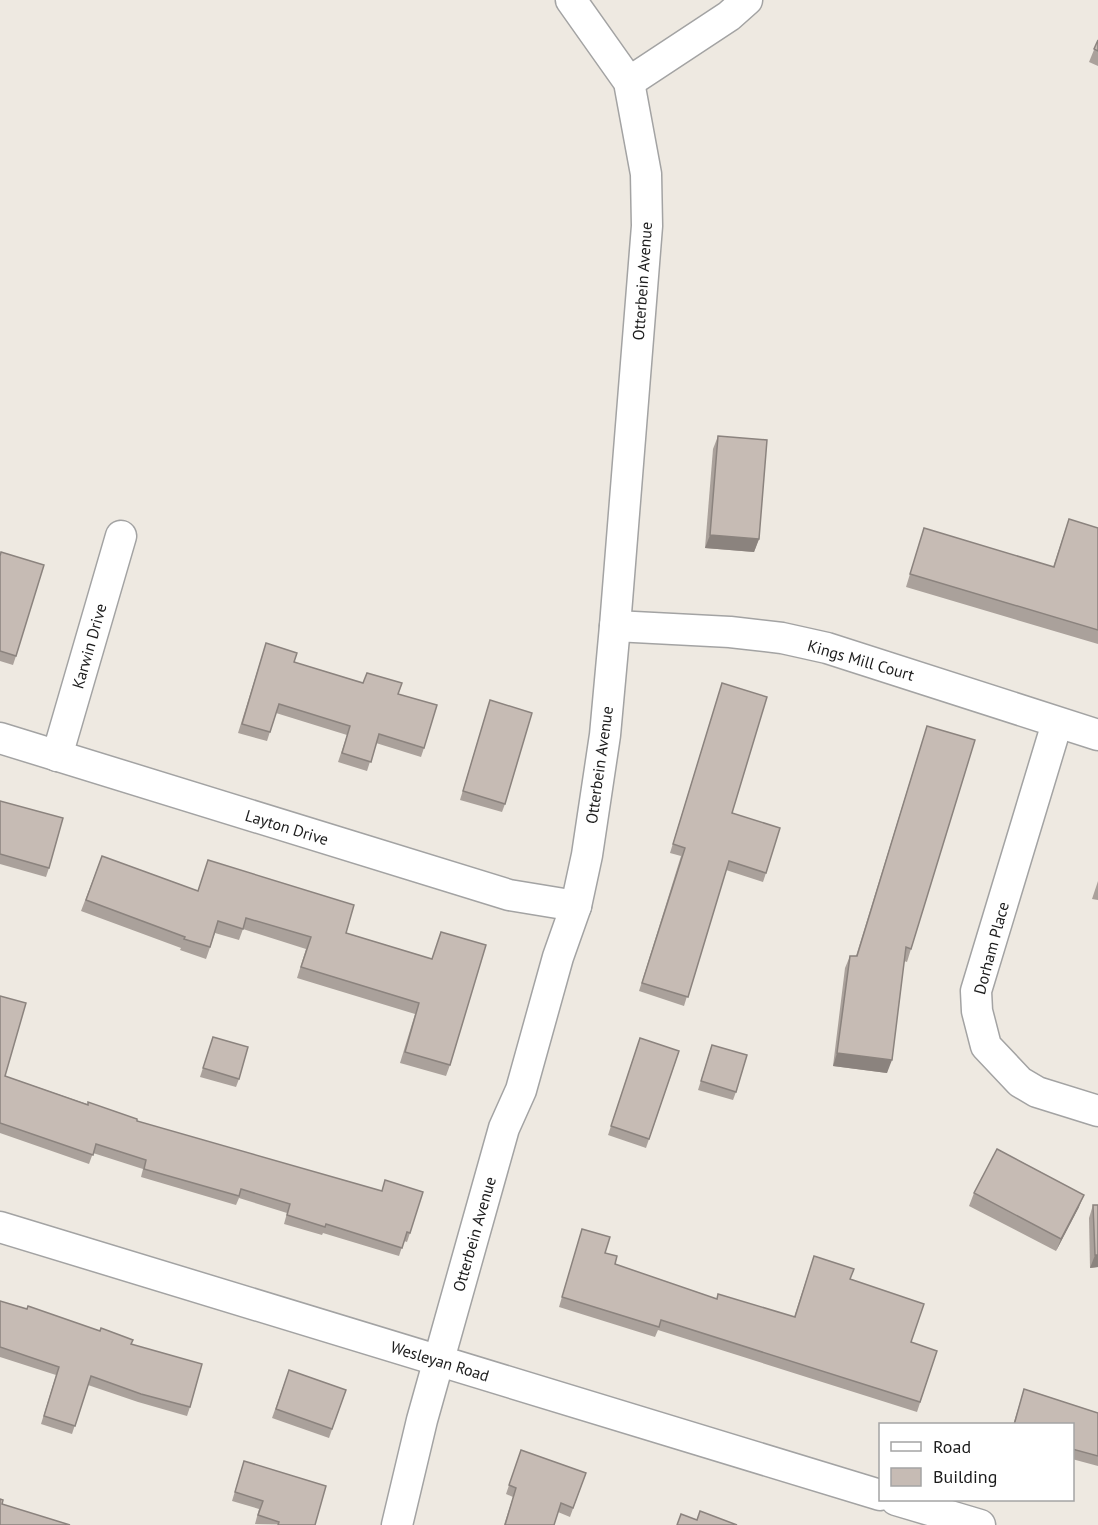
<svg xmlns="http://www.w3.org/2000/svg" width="1098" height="1525" font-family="'PT Sans',sans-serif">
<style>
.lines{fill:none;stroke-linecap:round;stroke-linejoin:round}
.street-casing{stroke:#a3a3a3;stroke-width:33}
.street{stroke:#fff;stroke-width:30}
.wall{fill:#aaa19b}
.shaded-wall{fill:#8b837e}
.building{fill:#c6bbb4;stroke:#8b837e;stroke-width:1.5}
.labels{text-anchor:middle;stroke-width:4.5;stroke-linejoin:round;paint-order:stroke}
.street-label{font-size:16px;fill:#1c1c1c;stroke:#fff}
</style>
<rect width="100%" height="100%" fill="#eee9e1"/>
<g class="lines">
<defs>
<g id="street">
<path d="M629,82l100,-66 18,-16"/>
<path d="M615,626l115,6 52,6 45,10 271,87"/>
<path d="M1057,723l-81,268 1,20 9,35 34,36 17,10 61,19"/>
<path d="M0,738l509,157 67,11"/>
<path d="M57,756l64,-220"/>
<path d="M0,1227l880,268"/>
<path d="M896,1500l84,25"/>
<path d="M397,1525l25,-105 82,-292 17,-38 37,-133 18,-51 11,-51 18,-120 10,-109 32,-400 -1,-52 -17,-92 -58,-82"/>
</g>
</defs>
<!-- street casing -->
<use href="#street" class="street-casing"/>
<!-- street -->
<use href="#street" class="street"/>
</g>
<!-- wall -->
<g class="wall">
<path d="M1098,40v26l-9,-4z"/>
<path d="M718,436l41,103 -5,13 -49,-4 8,-99z"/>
<path d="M1069,519l29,9v116l-192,-57 18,-59 129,39z"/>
<path d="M0,556l16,100 -3,9 -13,-4z"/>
<path d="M266,643l28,19 104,32 26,54 -3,9 -45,-14 -9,28 -29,-9 9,-27 -71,-22 -9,28 -29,-8z"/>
<path d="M722,683l10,130 34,60 -3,9 -37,-12 -42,136 -45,-15 42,-135 -11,-3z"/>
<path d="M490,700l15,104 -3,8 -42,-12z"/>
<path d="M927,726l-16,223 -4,13 -3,-1 -17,112 -54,-7 12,-98 5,-12h6z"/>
<path d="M0,801l49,67 -3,9 -46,-13z"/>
<path d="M102,856l96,35 10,-31 138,73 86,26 9,-27 9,133 -4,11 -46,-13 15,-49 -118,-36 9,-29 -63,-20 -4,11 -24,-7 -9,26 -26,-9 1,-2 -100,-37z"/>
<path d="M1098,881v19l-6,-1z"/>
<path d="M0,996l5,80 132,45 273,112 -3,9 -3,-1 -5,15 -76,-23 -1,2 -38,-11 3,-11 -48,-15 -3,7 -95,-28 2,-8 -50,-16 -4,11 -89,-31z"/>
<path d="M213,1037l26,42 -3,8 -36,-10z"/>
<path d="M640,1038l39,13 -33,97 -38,-13z"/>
<path d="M712,1045l24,47 -3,8 -35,-10z"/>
<path d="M974,1193l105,14 -23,44 -87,-45z"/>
<path d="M1093,1205l5,62 -8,1 -1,-50z"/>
<path d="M582,1229l33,35 102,35 77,18 20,-61 36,23 61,63 26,9 -20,61 -259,-82 -3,7 -96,-30z"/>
<path d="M0,1301l131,43 59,63 -3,9 -49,-14 -50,-17 -16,49 -31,-10 15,-49 -56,-18z"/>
<path d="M289,1370l57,20 -17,48 -57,-20z"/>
<path d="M1024,1389l74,24v53l-26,-7v-34h-59z"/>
<path d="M521,1450l65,23 -16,44 -12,-5 -4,13h-50l9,-28 -7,-3z"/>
<path d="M244,1461l71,64 -60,-1 4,-15 -27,-8z"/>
</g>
<!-- shaded-wall -->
<g class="shaded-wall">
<path d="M710,535l49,4 -5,13 -49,-4z"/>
<path d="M837,1053l55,7 -5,13 -54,-7z"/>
<path d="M1084,1195l-5,12 -23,44 5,-12z"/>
<path d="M1095,1255h3v12l-8,1z"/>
</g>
<!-- building -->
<g class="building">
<path d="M1098,40v11l-4,-2z"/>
<path d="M718,436l49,4 -8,99 -49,-4z"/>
<path d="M1069,519l29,9v102l-188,-56 14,-46 130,39z"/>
<path d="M1,552l43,13 -28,91 -16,-5v-95z"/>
<path d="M266,643l31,10 -3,9 69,21 4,-10 35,10 -4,11 39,11 -13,43 -45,-14 -8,28 -29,-9 8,-27 -71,-22 -9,28 -28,-8z"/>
<path d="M722,683l45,14 -35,116 48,15 -14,45 -37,-12 -41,136 -46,-14 43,-135 -12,-4z"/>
<path d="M490,700l42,13 -27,91 -42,-13z"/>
<path d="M927,726l48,14 -64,209 -5,-2 -14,113 -55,-7 13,-97h7z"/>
<path d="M0,801l63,17 -14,50 -49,-14z"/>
<path d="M102,856l96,35 10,-31 146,45 -8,28 86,26 9,-27 45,13 -36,120 -45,-13 14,-49 -118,-36 10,-30 -65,-19 -3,11 -25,-8 -8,26 -26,-8 1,-2 -99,-37z"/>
<path d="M0,996l26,7 -21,73 83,29v-3l49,17v2l245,70 3,-11 38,12 -13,41 -3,-1 -5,16 -76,-24 -1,3 -38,-12 3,-11 -49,-15 -2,7 -95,-27 2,-9 -50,-16 -3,11 -93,-32z"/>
<path d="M213,1037l35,10 -9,32 -36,-11z"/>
<path d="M640,1038l39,13 -30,88 -38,-13z"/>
<path d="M712,1045l35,10 -11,37 -35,-11z"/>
<path d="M997,1149l87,46 -23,44 -87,-46z"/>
<path d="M1093,1205h5v50h-3z"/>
<path d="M582,1229l28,8 -5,16 12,3 -2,8 102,35 1,-5 77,23 19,-61 40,13 -4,10 74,25 -13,38 26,9 -17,51 -259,-82 -2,7 -97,-30z"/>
<path d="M0,1301l27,8 1,-3 72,25 1,-3 32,12 -2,4 71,20 -12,43 -49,-13 -50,-18 -16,50 -31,-10 15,-49 -59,-20z"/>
<path d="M289,1370l57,20 -14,39 -56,-20z"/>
<path d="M1024,1389l74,24v43l-26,-7v-24h-58z"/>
<path d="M521,1450l65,23 -13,35 -12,-5 -7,22h-49l11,-37 -7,-3z"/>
<path d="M244,1461l82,25 -11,39h-37l1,-3 -21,-7 5,-14 -28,-9z"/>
<path d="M0,1499l3,1 -1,4 68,21h-70z"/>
<path d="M700,1511l37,14h-60l4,-11 16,6z"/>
</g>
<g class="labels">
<!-- street labels -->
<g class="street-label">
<text transform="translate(642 281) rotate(-86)" y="6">Otterbein Avenue</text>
<text transform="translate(89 646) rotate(-74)" y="6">Karwin Drive</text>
<text transform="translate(861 660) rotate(16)" y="6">Kings Mill Court</text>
<text transform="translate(599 765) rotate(-82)" y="6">Otterbein Avenue</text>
<text transform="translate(287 827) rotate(17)" y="6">Layton Drive</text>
<text transform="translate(991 948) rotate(-75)" y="6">Dorham Place</text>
<text transform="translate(474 1234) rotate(-74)" y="6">Otterbein Avenue</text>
<text transform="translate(440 1361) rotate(17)" y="6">Wesleyan Road</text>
</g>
</g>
<!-- legend -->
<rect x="879" y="1423" width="195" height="78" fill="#ffffff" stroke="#a4a4a4" stroke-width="1.5"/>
<rect x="891" y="1442" width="30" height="9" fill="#ffffff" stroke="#a4a4a4" stroke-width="1.5"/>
<text x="933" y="1453" font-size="18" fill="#1c1c1c">Road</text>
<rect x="891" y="1468" width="30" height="18" fill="#c6bbb4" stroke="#a4a4a4" stroke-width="1.5"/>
<text x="933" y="1483" font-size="18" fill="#1c1c1c">Building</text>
</svg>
